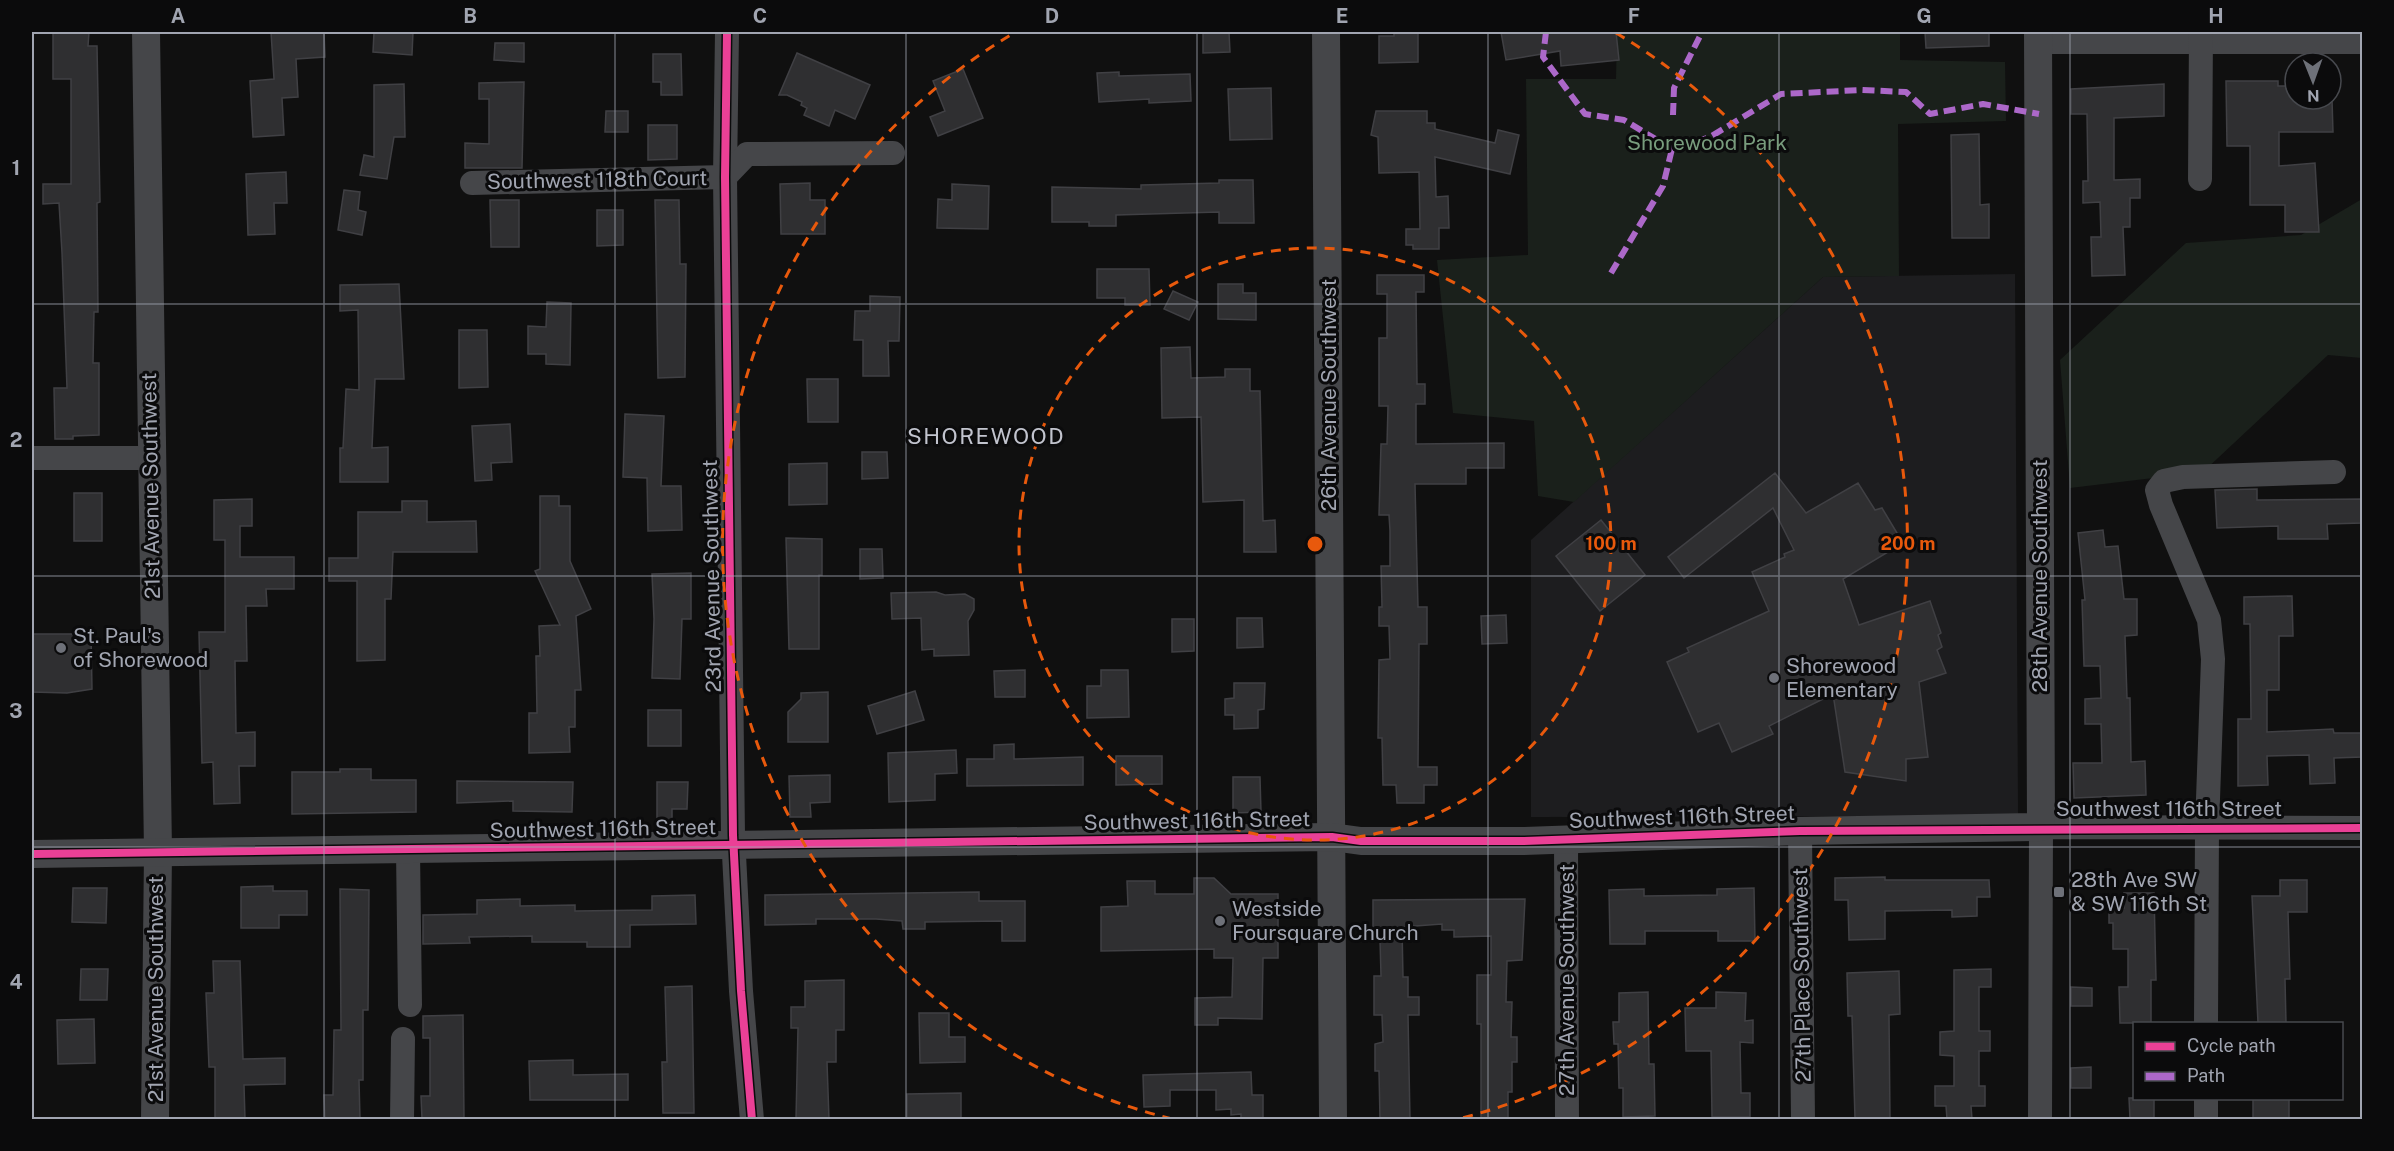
<svg xmlns="http://www.w3.org/2000/svg" width="2394" height="1151" font-family="'Public Sans',sans-serif">
<style>
.built{fill:#1d1d1f}
.green{fill:#1a201b}
.building{fill:#2f2f31;stroke:#404044;stroke-width:1.5}
.lines{fill:none;stroke-linecap:round;stroke-linejoin:round}
.minor{stroke:#454649;stroke-width:24}
.tertiary{stroke:#454649;stroke-width:28}
.quiet{stroke:#ac68c9;stroke-width:6;stroke-dasharray:12 6;stroke-linecap:butt}
.cycleway-casing{stroke:#0b0b0c;stroke-width:11}
.cycleway{stroke:#ea4096;stroke-width:8}
.grid{fill:none;stroke:#a1a5b1;stroke-width:1.5;stroke-opacity:0.55}
.ring{fill:none;stroke:#e8590c;stroke-width:3;stroke-dasharray:10 8}
.poi-dot{fill:#6e7179;stroke:#0b0b0c;stroke-width:2}
.labels{text-anchor:middle;stroke-width:6;stroke-linejoin:round;paint-order:stroke}
.park-label{font-size:21px;fill:#789c7d;stroke:#0b0b0c}
.street-label{font-size:21px;fill:#a1a5b1;stroke:#0b0b0c}
.poi-label{font-size:21px;fill:#a1a5b1;stroke:#0b0b0c;text-anchor:start}
.neighbourhood-label{font-size:22px;letter-spacing:1.5px;fill:#c2c4ce;stroke:#0b0b0c}
.centre{fill:#e8590c;stroke:#0b0b0c;stroke-width:3}
.ring-label{font-size:18px;text-anchor:middle;font-weight:bold;fill:#e8590c;stroke:#0b0b0c;stroke-width:6;stroke-linejoin:round;paint-order:stroke}
.neatline{fill:none;stroke:#a1a5b1;stroke-width:2}
.grid-label{font-size:20px;text-anchor:middle;font-weight:bold;fill:#a1a5b1}
</style>
<rect width="100%" height="100%" fill="#101010"/>
<!-- built -->
<path class="built" d="M2015,274l3,542 -487,1v-277l292,-263z"/>
<!-- green -->
<g class="green">
<path d="M1617,32h283v28l105,2 1,59 -108,3 1,152 -76,1 -249,225 -36,-6 -4,-75 -81,-8 -16,-153 91,-5 -2,-176h90z"/>
<path d="M2362,199v159l-34,-3 -125,117 -133,16 -10,-128 126,-117 115,-8z"/>
</g>
<!-- building -->
<g class="building">
<path d="M53,32h36l-1,14h9l3,156 -3,1 1,109h-4l-1,51h6v72l-26,1v3h-18l-1,-51h13l-5,-135 -3,-50 -16,1v-20h28v-105h-18z"/>
<path d="M271,32h53l1,25 -29,2 2,38 -16,1 2,37 -31,2 -3,-56 24,-2z"/>
<path d="M374,32h39l-1,23 -39,-3z"/>
<path d="M1203,32h26l1,20 -27,1z"/>
<path d="M1394,32h24v30l-39,1v-27h15z"/>
<path d="M1501,32h115l3,28 -58,6 -1,-15 -54,9z"/>
<path d="M1925,32h64v14l-63,2z"/>
<path d="M495,43h29v19l-30,-2z"/>
<path d="M797,53l73,32 -15,34 -20,-9 -6,16 -25,-11 3,-7 -6,-3 1,-3 -15,-7h-8z"/>
<path d="M653,54h28l1,41h-21v-13h-8z"/>
<path d="M963,69l20,49 -45,18 -8,-19 15,-6 -12,-30z"/>
<path d="M1119,72v4l71,-2 1,27 -42,2v-4l-50,3 -2,-29z"/>
<path d="M2226,81h52v5h17v13h37l1,33h-54v34l36,-3 4,69h-34v-27h-35v-59h-23z"/>
<path d="M524,82l-2,86h-57v-25l24,1v-45h-10v-16z"/>
<path d="M404,84l1,53h-11l-7,42 -27,-4 4,-20 10,2v-72z"/>
<path d="M2164,84v32l-50,2v62l26,-1v19h-10v29h-7l2,48 -33,1 -1,-39h10l-1,-35 -17,1v-22h5l-1,-67h-16v-25z"/>
<path d="M1271,88l1,51 -42,1 -2,-51z"/>
<path d="M606,111h22v21h-23z"/>
<path d="M1376,111h51v12h8v6l60,14 3,-13 21,5 -9,39 -75,-17 1,40 12,-1 1,32h-10v21h-26v-4h-7v-16h14l-1,-57 -40,1 -1,-36 -7,-2z"/>
<path d="M648,125h29v34l-29,1z"/>
<path d="M1979,134l1,71 9,-1v34h-37l-1,-103z"/>
<path d="M286,172l1,31h-13l1,31 -27,1 -2,-61z"/>
<path d="M1219,180h34l1,43h-35v-11l-103,3v11h-27v-4h-37v-35l89,2v-4l78,-2z"/>
<path d="M810,183v17h15v34h-44l-1,-50z"/>
<path d="M952,184l37,2 -1,43 -51,-1 1,-29 14,1z"/>
<path d="M344,190l16,2 -2,18 8,2 -4,23 -24,-5z"/>
<path d="M490,200h29v47h-28z"/>
<path d="M655,200h24l1,64h6l-1,113 -27,1z"/>
<path d="M597,210h26v35l-26,1z"/>
<path d="M1097,269h52l1,36h-25v-7h-28z"/>
<path d="M1377,275h47v17h-8l1,92h8v20h-9v40l88,-1v25h-38v16h-51l3,123h9v37h-8l-1,123h19v18h-13v18h-27l-1,-18h-13l-1,-47h-4l1,-78 11,-1 -1,-33h-10v-19h3l-1,-41h9v-35l-1,-16h-10l2,-71h6l1,-38h-9v-68h8v-44h-10z"/>
<path d="M399,284l5,95h-29l-3,69 16,-1v35h-48v-34h3l3,-59 13,1 -1,-80 -18,1v-26z"/>
<path d="M1218,284h25v9h13v27l-38,-1z"/>
<path d="M1173,291l25,11 -9,18 -25,-11z"/>
<path d="M870,296l30,1 -1,44h-11l1,35h-26v-36h-9l1,-29h15z"/>
<path d="M547,302l24,1 -1,62 -24,-1v-10h-18v-28l18,1z"/>
<path d="M459,330h28l1,57 -29,1z"/>
<path d="M1190,347l1,31 34,-1v-8h25v22h10l3,130 12,-1 1,32h-32v-52l-41,2 -2,-85 -39,1 -1,-70z"/>
<path d="M807,379h31v43h-30z"/>
<path d="M625,414l39,2 -3,70h20l1,44 -34,1 -1,-53 -24,-1z"/>
<path d="M510,424l2,38 -21,1 1,17 -17,1 -3,-55z"/>
<path d="M862,452h25l1,26 -26,1z"/>
<path d="M827,463v41l-38,1v-41z"/>
<path d="M1775,473l31,40 52,-30 17,27 7,-2 21,35 -60,36 16,46 71,-24 11,32 -3,2 4,12 -5,3 9,23 -27,9 9,75 -22,2v22l-61,-9 -12,-78 -64,32 4,8 -41,18 -13,-29 -21,9 -31,-70 22,-10 -2,-4 82,-37 -17,-39 33,-15 -1,-3 10,-4 -21,-42 -89,70 -16,-21z"/>
<path d="M2257,489v11l105,-1v24l-35,1 1,15h-50v-13l-61,2 -2,-38z"/>
<rect x="74" y="493" width="28" height="48"/>
<path d="M540,496h19v10h11v55l21,48 -15,7 5,74h-6v37h-6l1,25 -41,1v-40h8l-1,-57h4l-1,-30 21,-1 -25,-54 5,-2z"/>
<path d="M252,499v27h-12v31h54v32h-28l1,17h-21l1,55h-12l1,72 19,-1v34h-16l1,37 -26,1 -1,-42 -11,1 -3,-131h26v-92h-11v-40z"/>
<path d="M402,501h25v21l49,-1 1,31h-84l-2,47h-6v61l-28,1v-80h-28v-23h29v-46h44z"/>
<path d="M1601,520l44,55 -45,36 -44,-55z"/>
<path d="M2103,530l2,17 13,-1 6,53h13v36l-12,1 2,62h3l1,64 14,-1 1,34 -72,3 -1,-35h29l-1,-39h-16v-25l16,-1 -1,-32h-16l-2,-66h3l-7,-67z"/>
<path d="M786,538l36,1v36h-3v74h-30z"/>
<path d="M860,549h22l1,29 -23,1z"/>
<path d="M691,573v46h-9l-2,60 -28,-1 2,-59 -2,-45z"/>
<path d="M936,592l9,3 20,-1 9,5v11l-6,11 1,34 -35,1v-7l-12,1 -1,-32 -29,1 -1,-26z"/>
<path d="M2292,596l1,40h-14v54h-12v42l66,-3 1,4h28v24l-28,1 1,25 -25,1 -1,-29 -42,1 1,29 -30,1v-67h13l-1,-95h-6v-27z"/>
<path d="M1506,615l1,28 -25,1 -1,-28z"/>
<path d="M1237,618h25l1,29 -26,1z"/>
<path d="M1172,619h22v32l-22,1z"/>
<path d="M32,634h59l1,55 -25,4 -35,-1z"/>
<path d="M1025,670v27h-30l-1,-26z"/>
<path d="M1101,670h27l1,47 -42,1v-32h14z"/>
<path d="M1234,683h31l-1,26 -6,1v18l-24,1v-14h-9v-16l9,-1z"/>
<path d="M915,691l9,29 -47,14 -9,-28z"/>
<path d="M828,692v50h-40v-30l13,-13v-6z"/>
<rect x="648" y="710" width="33" height="36"/>
<path d="M1014,744v15l69,-2v28l-116,1v-27h27v-14z"/>
<path d="M956,750l1,23 -22,1v26l-46,2 -1,-49z"/>
<path d="M1116,756h46v28l-46,1z"/>
<path d="M340,769h31v11h45v32l-124,2v-42h48z"/>
<path d="M830,775v27l-20,1 1,14h-21l-1,-41z"/>
<path d="M1233,777h27l1,35 -28,1z"/>
<path d="M457,781l116,1 -1,30 -59,-1v-10l-56,2z"/>
<path d="M657,782h31l-1,27h-15v14l-15,-1z"/>
<path d="M1885,877v3h104l1,17h-13v19l-25,1v-7l-67,1v28l-36,1 -1,-40h-13v-22z"/>
<path d="M1194,878h20l17,16h47v64h-15l-1,61 -44,-1v7h-23v-27l37,-1 1,-39h-19v-9l-113,2v-44l27,-1 -1,-25h28v13h39z"/>
<path d="M2280,880h27v32h-19l2,67h-5l1,44h-28l-6,-127h28z"/>
<path d="M273,886v5h34v24h-28v13h-38v-41z"/>
<path d="M73,888h34l-1,35 -34,-1z"/>
<path d="M1754,888l1,53h-37v-10h-73v13h-35l-1,-54 35,-1v7l73,-1v-6z"/>
<path d="M340,889l29,1 -1,120h-5v70h-4l1,39h-35l-1,-24h9l1,-65h7z"/>
<path d="M979,892v9h46v40h-23v-20l-77,1v7h-22l-1,-8 -26,-2h-60v5l-51,1v-30z"/>
<path d="M2124,893h30l2,87h-5v43h-31l-1,-36h9v-38h-15v-26h-4v-15h15z"/>
<path d="M695,895l1,29 -66,1v22h-43v-5h-55v-6l-63,1 1,6 -47,1v-29l54,-1v-14l43,-1v7l55,-1v6l77,-1v-14z"/>
<path d="M1525,899l-3,61 -15,1 -1,41h6l-1,35h6v25h-5v30h-4v27h-27v-95h-4v-49h14v-39l-37,1v-7h-12v-6l-40,3 1,50h5v20h11v18h-11l2,104h-30l-1,-48h-4v-27l8,-2 -1,-27h-8v-39h7l-1,-36h-7v-40z"/>
<path d="M213,961h27l3,98 42,-1v26l-41,1 1,34h-30v-52h-6l-3,-74h8z"/>
<path d="M81,969h27l-1,31h-27z"/>
<path d="M1991,969v18h-12v44h11v20h-11v35h6v20h-14l1,13h-25l-1,-13h-11v-20h19v-30l-14,-1v-23l14,-1v-61z"/>
<path d="M1899,971l1,43 -11,1 1,104h-35l-3,-103h-4l-1,-43z"/>
<path d="M844,980v50h-8v32h-9l2,57h-33l2,-91h-7v-21h14v-26z"/>
<path d="M692,986l2,127h-31l-1,-51h5l-2,-75z"/>
<path d="M2071,987l21,1v18h-21z"/>
<path d="M1648,992l1,72h5l1,52 -32,1v-29h-4l-1,-44h-4l-1,-22h6v-29z"/>
<path d="M1716,992l30,1 -1,28 8,-1v23l-13,-1 1,51h9v24h-38l-1,-66h-25l-1,-43h31z"/>
<path d="M919,1013h30v24h16v25l-45,1z"/>
<path d="M463,1015l1,104h-42l-1,-23h9v-58h-7v-22z"/>
<path d="M94,1019l1,44 -37,1 -1,-44z"/>
<path d="M573,1060v15l55,-1v26h-98l-1,-39z"/>
<path d="M2091,1067v21h-20v-20z"/>
<path d="M1251,1072l1,23h11v24h-22v-5l-10,1v-6l-15,1v-20h-46v16l-26,1 -1,-32z"/>
<path d="M961,1093v26h-54v-25z"/>
<path d="M2129,1098h25v21h-24z"/>
<rect x="2253" y="1098" width="36" height="21"/>
</g>
<g class="lines">
<!-- minor -->
<g class="minor">
<path d="M727,32l-2,145 8,658 8,156 11,129"/>
<path d="M2038,42h324"/>
<path d="M2200,179l1,-147"/>
<path d="M472,183l253,-6 22,-23 146,-1"/>
<path d="M32,458h118"/>
<path d="M1800,831l3,289"/>
<path d="M1566,840l1,280"/>
<path d="M408,850l2,155"/>
<path d="M2206,1024l1,-197 6,-168 -4,-39 -48,-115 -4,-15 7,-9 19,-4 151,-5"/>
<path d="M402,1120l1,-81"/>
<path d="M2040,1120l1,-293 321,1"/>
<path d="M2206,1120v-22"/>
</g>
<!-- tertiary -->
<g class="tertiary">
<path d="M146,32l12,820 -3,268"/>
<path d="M1326,32l7,1088"/>
<path d="M32,854l1300,-17 29,4h163l276,-10 241,-4 -3,-795"/>
</g>
<!-- quiet -->
<g class="quiet">
<path d="M1546,32l-3,25 42,57 39,6 48,29 38,-12 71,-43 81,-4 44,2 24,22 53,-10 56,10"/>
<path d="M1673,115l1,-27 28,-56"/>
<path d="M1611,273l52,-87 9,-37"/>
</g>
<defs>
<g id="cycleway">
<path d="M727,32l-2,145 8,658 8,156 11,129"/>
<path d="M32,854l1300,-17 29,4h163l276,-10 562,-3"/>
</g>
</defs>
<!-- cycleway casing -->
<use href="#cycleway" class="cycleway-casing"/>
<!-- cycleway -->
<use href="#cycleway" class="cycleway"/>
</g>
<!-- grid -->
<path class="grid" d="M324,32v1088M615,32v1088M906,32v1088M1197,32v1088M1488,32v1088M1779,32v1088M2070,32v1088M32,304h2330M32,576h2330M32,847h2330"/>
<!-- distance rings -->
<g class="ring">
<circle cx="1315" cy="544" r="296"/>
<path d="M1172 1119A593 593 0 0 1 1014 33M1616 33A593 593 0 0 1 1458 1119"/>
</g>
<!-- markers -->
<g class="poi-dot">
<circle cx="61" cy="648" r="6"/>
<circle cx="1774" cy="678" r="6"/>
<rect x="2053" y="886" width="12" height="12" rx="3"/>
<circle cx="1220" cy="921" r="6"/>
</g>
<g class="labels">
<!-- park labels -->
<g class="park-label">
<text x="1707" y="150">Shorewood Park</text>
</g>
<!-- street labels -->
<g class="street-label">
<text transform="translate(597 180) rotate(-1)" y="7">Southwest 118th Court</text>
<text transform="translate(1329 395) rotate(-90)" y="7">26th Avenue Southwest</text>
<text transform="translate(151 486) rotate(-91)" y="7">21st Avenue Southwest</text>
<text transform="translate(712 576) rotate(-91)" y="7">23rd Avenue Southwest</text>
<text transform="translate(2040 576) rotate(-90)" y="7">28th Avenue Southwest</text>
<text x="2169" y="816">Southwest 116th Street</text>
<text transform="translate(1682 817) rotate(-2)" y="7">Southwest 116th Street</text>
<text transform="translate(1197 821) rotate(-1)" y="7">Southwest 116th Street</text>
<text transform="translate(603 829) rotate(-1)" y="7">Southwest 116th Street</text>
<text transform="translate(1802 975) rotate(-91)" y="7">27th Place Southwest</text>
<text transform="translate(1567 980) rotate(-90)" y="7">27th Avenue Southwest</text>
<text transform="translate(156 989) rotate(-90)" y="7">21st Avenue Southwest</text>
</g>
<!-- poi labels -->
<g class="poi-label">
<text x="73" y="643">St. Paul's<tspan x="73" dy="24">of Shorewood</tspan></text>
<text x="1786" y="673">Shorewood<tspan x="1786" dy="24">Elementary</tspan></text>
<text x="2071" y="887">28th Ave SW<tspan x="2071" dy="24">&amp; SW 116th St</tspan></text>
<text x="1232" y="916">Westside<tspan x="1232" dy="24">Foursquare Church</tspan></text>
</g>
<!-- neighbourhood labels -->
<g class="neighbourhood-label">
<text x="986" y="444">SHOREWOOD</text>
</g>
</g>
<circle cx="1315" cy="544" r="9" class="centre"/>
<g class="ring-label">
<text x="1611" y="550">100 m</text>
<text x="1908" y="550">200 m</text>
</g>
<!-- border -->
<rect width="2394" height="1151" fill="none" stroke="#0b0b0c" stroke-width="66"/>
<!-- legend -->
<rect x="2133" y="1022" width="210" height="78" fill="#0b0b0c" stroke="#47494e" stroke-width="1.5"/>
<rect x="2145" y="1042" width="30" height="9" fill="#ea4096" stroke="#47494e" stroke-width="1.5"/>
<text x="2187" y="1052" font-size="18" fill="#a1a5b1">Cycle path</text>
<rect x="2145" y="1072" width="30" height="9" fill="#ac68c9" stroke="#47494e" stroke-width="1.5"/>
<text x="2187" y="1082" font-size="18" fill="#a1a5b1">Path</text>
<!-- north arrow -->
<g transform="translate(2313 81) rotate(179)"><circle r="28" fill="#0b0b0c" stroke="#47494e" stroke-width="1.5"/>
<path d="M0-4.5L10 22L0 15L-10 22Z" fill="#6e7179"/>
<text y="-9" font-size="16" font-weight="bold" text-anchor="middle" fill="#a1a5b1">N</text>
</g>
<rect x="33" y="33" width="2328" height="1085" class="neatline"/>
<g class="grid-label">
<text x="178" y="23">A</text>
<text x="470" y="23">B</text>
<text x="760" y="23">C</text>
<text x="1052" y="23">D</text>
<text x="1342" y="23">E</text>
<text x="1634" y="23">F</text>
<text x="1924" y="23">G</text>
<text x="2216" y="23">H</text>
<text x="16" y="175">1</text>
<text x="16" y="447">2</text>
<text x="16" y="718">3</text>
<text x="16" y="989">4</text>
</g>
</svg>
